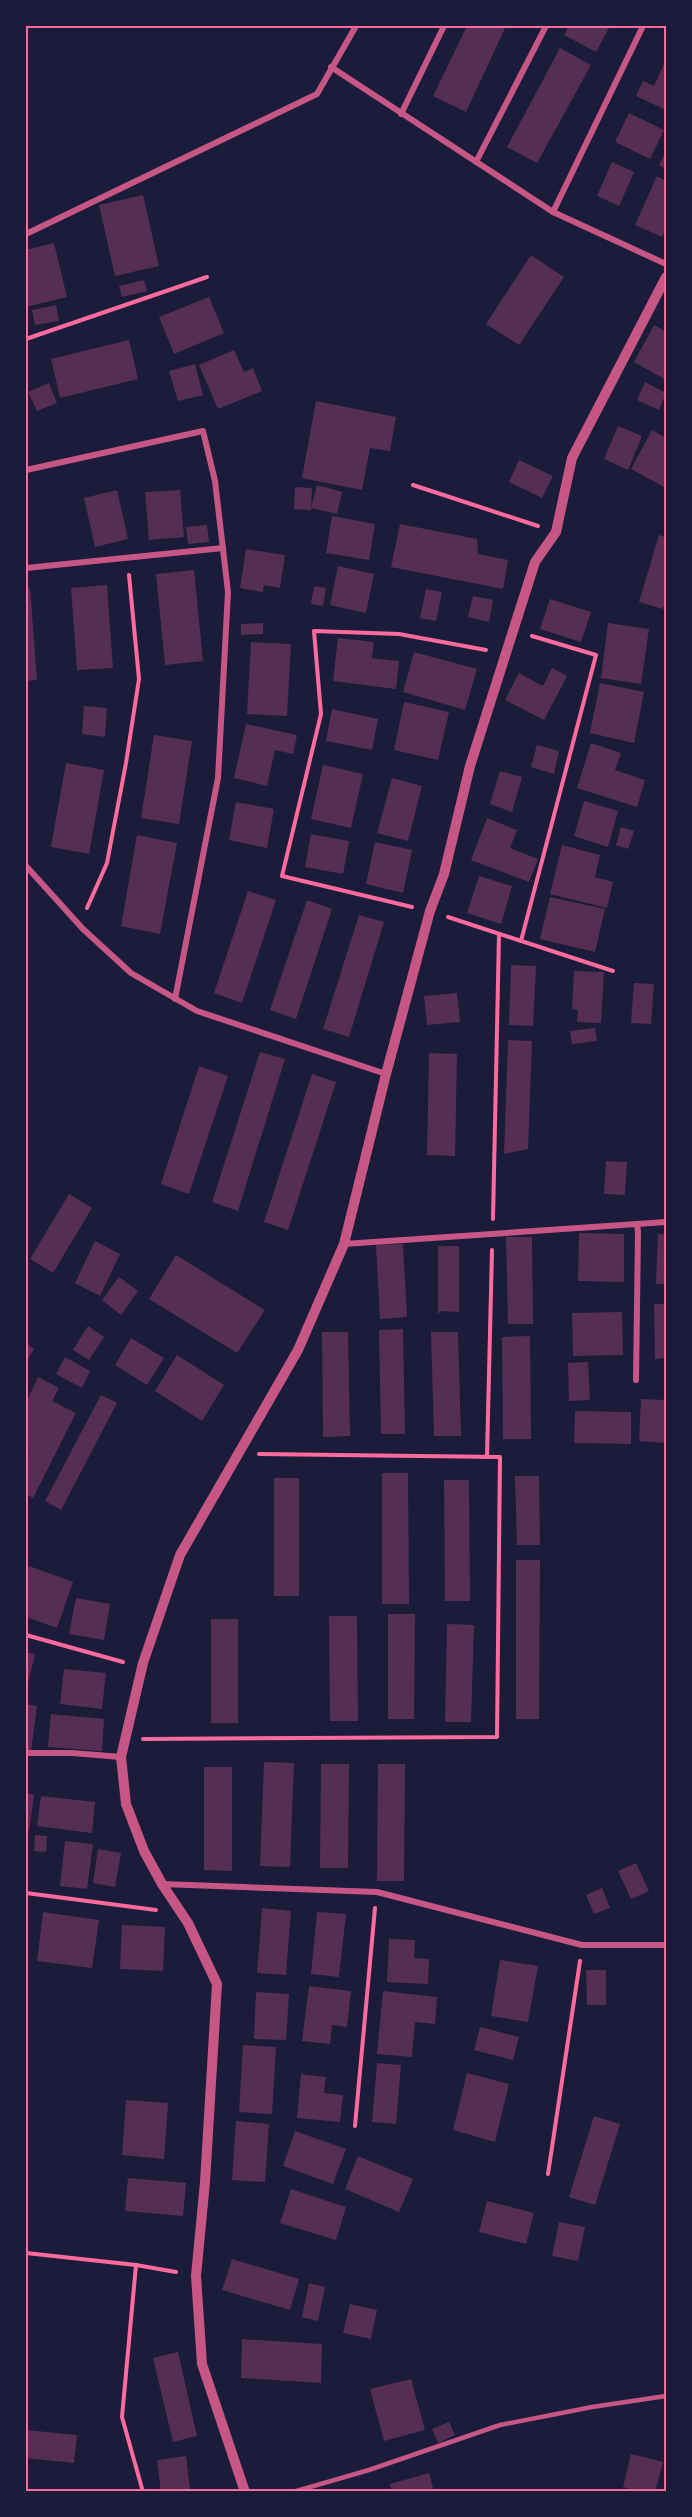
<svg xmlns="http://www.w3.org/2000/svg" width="692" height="2517" font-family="'IBM Plex Sans',sans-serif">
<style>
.building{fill:#542f53}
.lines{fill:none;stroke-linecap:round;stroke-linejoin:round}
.path{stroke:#ff6b9d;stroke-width:4}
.service{stroke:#c65784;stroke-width:4.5}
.minor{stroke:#c65784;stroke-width:6}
.tertiary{stroke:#c65784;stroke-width:10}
.neatline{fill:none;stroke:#ff6b9d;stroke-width:2}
</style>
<rect width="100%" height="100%" fill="#1b1b3a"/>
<!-- building -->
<g class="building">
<path d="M467,26h39l-40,86 -33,-16z"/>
<path d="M569,26h41l-14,26 -32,-17z"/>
<path d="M560,48l31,17 -54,98 -30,-16z"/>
<path d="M665,62l1,1v47l-30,-14 7,-15 11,5z"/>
<path d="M629,113l35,17 -14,29 -35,-17z"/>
<path d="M666,151v18l-7,-4z"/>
<path d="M612,162l22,10 -15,34 -22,-10z"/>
<path d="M657,176l9,5v46l-4,10 -27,-12z"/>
<path d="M143,195l16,71 -44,10 -16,-71z"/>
<path d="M54,243l13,54 -41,10v-57z"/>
<path d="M531,255l33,22 -45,68 -33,-21z"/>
<path d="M144,280l3,11 -25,6 -3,-11z"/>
<path d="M209,297l15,36 -50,21 -15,-37z"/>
<path d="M56,305l3,16 -24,4 -3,-15z"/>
<path d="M654,325l12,7v48l-32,-18z"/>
<path d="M129,340l9,39 -78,19 -9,-39z"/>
<path d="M234,350l10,22 9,-4 9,23 -44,18 -19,-44z"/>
<path d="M195,364l8,31 -25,6 -9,-30z"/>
<path d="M645,382l21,11 -7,17 -22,-10z"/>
<path d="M49,383l8,20 -20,8 -9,-19z"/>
<path d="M316,401l80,16 -6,34 -20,-3 -8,42 -60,-12z"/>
<path d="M618,426l24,10 -14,34 -24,-11z"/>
<path d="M652,430l14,8v50l-35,-19z"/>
<path d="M519,460l34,16 -11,22 -33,-16z"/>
<path d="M317,485l25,7 -5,22 -26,-6z"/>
<path d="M295,487l17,1 -1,22 -17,-1z"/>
<path d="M117,490l11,49 -33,8 -11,-49z"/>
<path d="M180,490l4,47 -35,3 -4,-48z"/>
<path d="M332,516l43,8 -6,36 -43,-7z"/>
<path d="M400,524l77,15 1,15 30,6 -5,29 -112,-22z"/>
<path d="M207,525l2,17 -21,2 -2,-17z"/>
<path d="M659,535l7,2v62l-3,10 -24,-7z"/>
<path d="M246,549l39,6 -5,33 -16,-3 -1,7 -23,-4z"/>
<path d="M338,566l36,8 -8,39 -36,-8z"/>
<path d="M194,570l9,91 -38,4 -9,-91z"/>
<path d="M107,585l6,83 -36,2 -6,-82z"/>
<path d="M314,586l12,2 -3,18 -12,-2z"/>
<path d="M30,588l7,92 -11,1v-92z"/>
<path d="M426,589l16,3 -6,29 -16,-3z"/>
<path d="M473,596l20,4 -4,22 -21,-5z"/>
<path d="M550,599l41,13 -10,30 -41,-13z"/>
<path d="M263,623v11l-22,1v-11z"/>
<path d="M608,623l41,6 -8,55 -40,-6z"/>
<path d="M338,638l36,4 -2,16 27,3 -3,28 -63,-8z"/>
<path d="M251,642l40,2 -4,72 -40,-2z"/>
<path d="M414,652l63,17 -12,41 -62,-18z"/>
<path d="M552,668l15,8 -23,44 -39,-20 14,-27 24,13z"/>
<path d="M600,683l44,9 -10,51 -44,-10z"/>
<path d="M404,702l45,10 -11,48 -44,-10z"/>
<path d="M84,706l23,2 -2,29 -23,-3z"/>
<path d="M332,709l46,10 -6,31 -46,-9z"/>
<path d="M246,724l51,11 -4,19 -18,-4 -8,36 -33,-8z"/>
<path d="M154,735l38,6 -13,83 -38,-6z"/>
<path d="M591,743l30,10 -6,17 30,10 -8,27 -60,-19z"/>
<path d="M537,745l22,6 -5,23 -23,-7z"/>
<path d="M66,763l38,7 -15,84 -38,-7z"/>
<path d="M323,765l40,9 -12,54 -40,-9z"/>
<path d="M500,771l22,6 -10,35 -22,-8z"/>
<path d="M392,778l30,8 -14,55 -31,-8z"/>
<path d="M584,801l34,10 -10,36 -34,-11z"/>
<path d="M236,802l38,7 -7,39 -38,-8z"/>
<path d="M487,818l30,12 -7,18 28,11 -9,23 -58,-22z"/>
<path d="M621,827l13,4 -6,18 -12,-4z"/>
<path d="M311,834l38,7 -6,33 -38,-7z"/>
<path d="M137,835l40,8 -17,91 -39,-8z"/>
<path d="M375,842l37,8 -9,43 -37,-9z"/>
<path d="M562,845l38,10 -5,22 18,5 -6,26 -57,-14z"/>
<path d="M479,876l33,10 -11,38 -34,-11z"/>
<path d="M248,891l28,9 -34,103 -28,-10z"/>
<path d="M550,897l55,12 -10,43 -55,-13z"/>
<path d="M307,900l25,9 -36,110 -26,-9z"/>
<path d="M359,915l25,7 -35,115 -26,-8z"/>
<path d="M511,965l25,1 -3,60 -24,-1z"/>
<path d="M574,971l30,1 -3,51 -24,-1 1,-12 -6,-1z"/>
<path d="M634,983l20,1 -3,40 -20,-1z"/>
<path d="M457,993l3,29 -33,3 -3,-29z"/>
<path d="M595,1028l2,13 -25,3 -2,-13z"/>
<path d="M508,1040l24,1 -4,108 -24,5z"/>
<path d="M260,1052l25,7 -47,152 -26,-9z"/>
<path d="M429,1053l28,1 -2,102 -28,-1z"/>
<path d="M199,1066l29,10 -39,118 -28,-10z"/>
<path d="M312,1074l24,8 -48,148 -24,-8z"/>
<path d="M606,1161l21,1 -2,33 -21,-1z"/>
<path d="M69,1194l23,14 -39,65 -23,-14z"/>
<path d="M579,1233l45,1v48l-46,-1z"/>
<path d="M658,1234h8v50h-10z"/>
<path d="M506,1237h26l1,87h-25z"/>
<path d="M95,1241l25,13 -20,42 -25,-13z"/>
<path d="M403,1244l4,73 -27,2 -4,-74z"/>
<path d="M438,1246h21v66l-18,-1 -3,3z"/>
<path d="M176,1255l89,55 -28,43 -88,-54z"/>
<path d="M119,1277l19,14 -17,24 -19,-15z"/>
<path d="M654,1304h12v54l-11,1z"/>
<path d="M622,1312l1,43 -50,1 -1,-43z"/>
<path d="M88,1326l16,11 -15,23 -16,-10z"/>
<path d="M403,1329l2,105h-24l-2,-104z"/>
<path d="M322,1332h26l2,104 -27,1z"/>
<path d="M431,1332h27l3,104h-27z"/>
<path d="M530,1336l1,103h-28l-1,-102z"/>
<path d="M131,1338l33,20 -17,27 -32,-20z"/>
<path d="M26,1343l8,6 -8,13z"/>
<path d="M177,1355l47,30 -22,36 -47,-30z"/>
<path d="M65,1357l25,14 -8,17 -26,-14z"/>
<path d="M588,1362l2,38 -21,1 -1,-38z"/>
<path d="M38,1377l21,11 -7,13 24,12 -43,85 -7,-4v-34l3,-7 -3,-2v-48z"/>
<path d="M101,1395l16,8 -56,107 -16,-9z"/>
<path d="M641,1399l25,1v43l-27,-2z"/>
<path d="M575,1411l56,1v32l-57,-1z"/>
<path d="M382,1473h26l1,131h-27z"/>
<path d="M515,1476h24l1,69h-23z"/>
<rect x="274" y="1478" width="25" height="118"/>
<path d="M444,1480h25l1,121h-25z"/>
<path d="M516,1560h24l-1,159h-23z"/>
<path d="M29,1566l44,16 -16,46 -31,-11v-41z"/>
<path d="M76,1598l34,6 -6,36 -35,-6z"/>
<path d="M388,1614h27l-1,105h-26z"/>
<path d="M329,1616h28l1,105h-28z"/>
<rect x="211" y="1619" width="27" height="104"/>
<path d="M447,1624l27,1 -3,97h-26z"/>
<path d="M26,1652l9,2 -9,37z"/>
<path d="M64,1669l42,4 -4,36 -42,-5z"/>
<path d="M26,1704l11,2 -6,45 -5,-1z"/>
<path d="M51,1714l53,5 -2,32 -54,-4z"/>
<path d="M264,1762l30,1 -4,104 -30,-1z"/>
<path d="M321,1764h28l-1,104h-28z"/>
<path d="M378,1764h27l-1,117h-27z"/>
<path d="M204,1767h28v104l-28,-1z"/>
<path d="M26,1793l8,2 -5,36 -3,-1z"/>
<path d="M41,1796l54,6 -3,31 -55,-7z"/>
<path d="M35,1835l12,1 -1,16 -12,-1z"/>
<path d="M65,1841l28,3 -6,45 -27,-3z"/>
<path d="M98,1849l23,4 -6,34 -22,-4z"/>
<path d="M636,1863l13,28 -18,8 -13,-28z"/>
<path d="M602,1888l8,20 -16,6 -8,-19z"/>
<path d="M262,1908l29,3 -5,64 -29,-2z"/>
<path d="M43,1912l56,8 -7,48 -55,-7z"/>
<path d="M317,1912l29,2 -7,63 -28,-3z"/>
<path d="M122,1925l43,2 -2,44 -43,-2z"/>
<path d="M389,1939l26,1 -1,18 15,1 -1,25 -41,-2z"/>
<path d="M500,1960l38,6 -10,56 -37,-6z"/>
<path d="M586,1970h20v35h-19z"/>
<path d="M309,1986l42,5 -4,36 -15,-2 -2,19 -28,-3z"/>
<path d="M383,1991l54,6 -2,27 -20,-2 -3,35 -35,-3z"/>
<path d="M256,1992l33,2 -3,46 -32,-1z"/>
<path d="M480,2027l39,10 -6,23 -39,-10z"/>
<path d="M243,2045l33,2 -4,67 -33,-2z"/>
<path d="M377,2063l24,2 -5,59 -24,-2z"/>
<path d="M467,2073l42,11 -14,58 -42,-12z"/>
<path d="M301,2074l25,3 -2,16 19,2 -3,27 -43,-4z"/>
<path d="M126,2100l42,3 -4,56 -42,-4z"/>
<path d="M594,2116l26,8 -25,81 -26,-8z"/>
<path d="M236,2121l33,3 -4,58 -33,-2z"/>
<path d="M295,2131l51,18 -13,35 -50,-18z"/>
<path d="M358,2156l55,23 -14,33 -54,-23z"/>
<path d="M128,2178l58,5 -3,33 -58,-5z"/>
<path d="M291,2189l55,18 -10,33 -56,-17z"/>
<path d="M487,2201l47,12 -8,31 -47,-12z"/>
<path d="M559,2222l26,5 -7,34 -26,-5z"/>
<path d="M232,2259l67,20 -9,31 -68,-20z"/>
<path d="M309,2283l16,4 -7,34 -16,-4z"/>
<path d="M350,2304l27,6 -6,29 -28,-6z"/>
<path d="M242,2339l80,5 -1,39 -80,-5z"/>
<path d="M178,2352l19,84 -24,6 -20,-84z"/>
<path d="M411,2379l14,51 -41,11 -14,-52z"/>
<path d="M449,2422l6,13 -17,8 -6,-14z"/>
<path d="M26,2430l51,5 -3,28 -48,-5z"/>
<path d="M631,2454l32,8 -8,30h-15l-17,-5z"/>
<path d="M186,2456l4,33 -29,3 -4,-32z"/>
<path d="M429,2473l5,19h-42l-2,-8z"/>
</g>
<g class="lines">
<!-- path -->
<g class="path">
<path d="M26,339l181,-62"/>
<path d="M413,485l125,41"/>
<path d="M412,907l-130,-31 39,-162 -7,-83 85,3 87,16"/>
<path d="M87,908l20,-45 19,-100 13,-84 -10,-104"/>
<path d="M448,917l165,54"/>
<path d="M521,941l75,-286 -64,-19"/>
<path d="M493,1219l6,-285"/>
<path d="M487,1456l5,-206"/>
<path d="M26,1635l97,27"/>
<path d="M143,1739l354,-2 3,-280 -241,-3"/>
<path d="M26,1893l130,17"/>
<path d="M355,2126l20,-218"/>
<path d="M548,2174l32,-213"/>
<path d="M26,2253l110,12 40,7"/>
<path d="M136,2265l-14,152 21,75"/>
</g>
<!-- service -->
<path class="service" d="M293,2492l76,-22 131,-45 92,-18 74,-11"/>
<!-- minor -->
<g class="minor">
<path d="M331,67l222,145 113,52"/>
<path d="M401,114l43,-88"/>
<path d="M476,162l70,-136"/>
<path d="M553,212l90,-186"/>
<path d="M26,234l291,-140 39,-68"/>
<path d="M26,470l177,-39 12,50 13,111 -10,186 -43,221"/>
<path d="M26,568l197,-20"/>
<path d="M26,866l57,63 48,44 66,38 189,63"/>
<path d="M344,1244l322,-22"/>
<path d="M636,1380l2,-148 -1,-8"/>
<path d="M26,1753h46l49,4"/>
<path d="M162,1884l215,8 205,53h84"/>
</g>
<!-- tertiary -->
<path class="tertiary" d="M245,2492l-43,-128 -6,-88 9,-94 12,-198 -29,-61 -26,-39 -18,-33 -18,-47 -5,-47 22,-94 37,-108 118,-205 46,-106 42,-170 44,-163 14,-37 26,-108 65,-204 21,-30 16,-74 94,-181"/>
</g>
<!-- border -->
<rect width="692" height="2517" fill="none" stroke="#1b1b3a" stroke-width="54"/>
<rect x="27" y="27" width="638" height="2463" class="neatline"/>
</svg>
